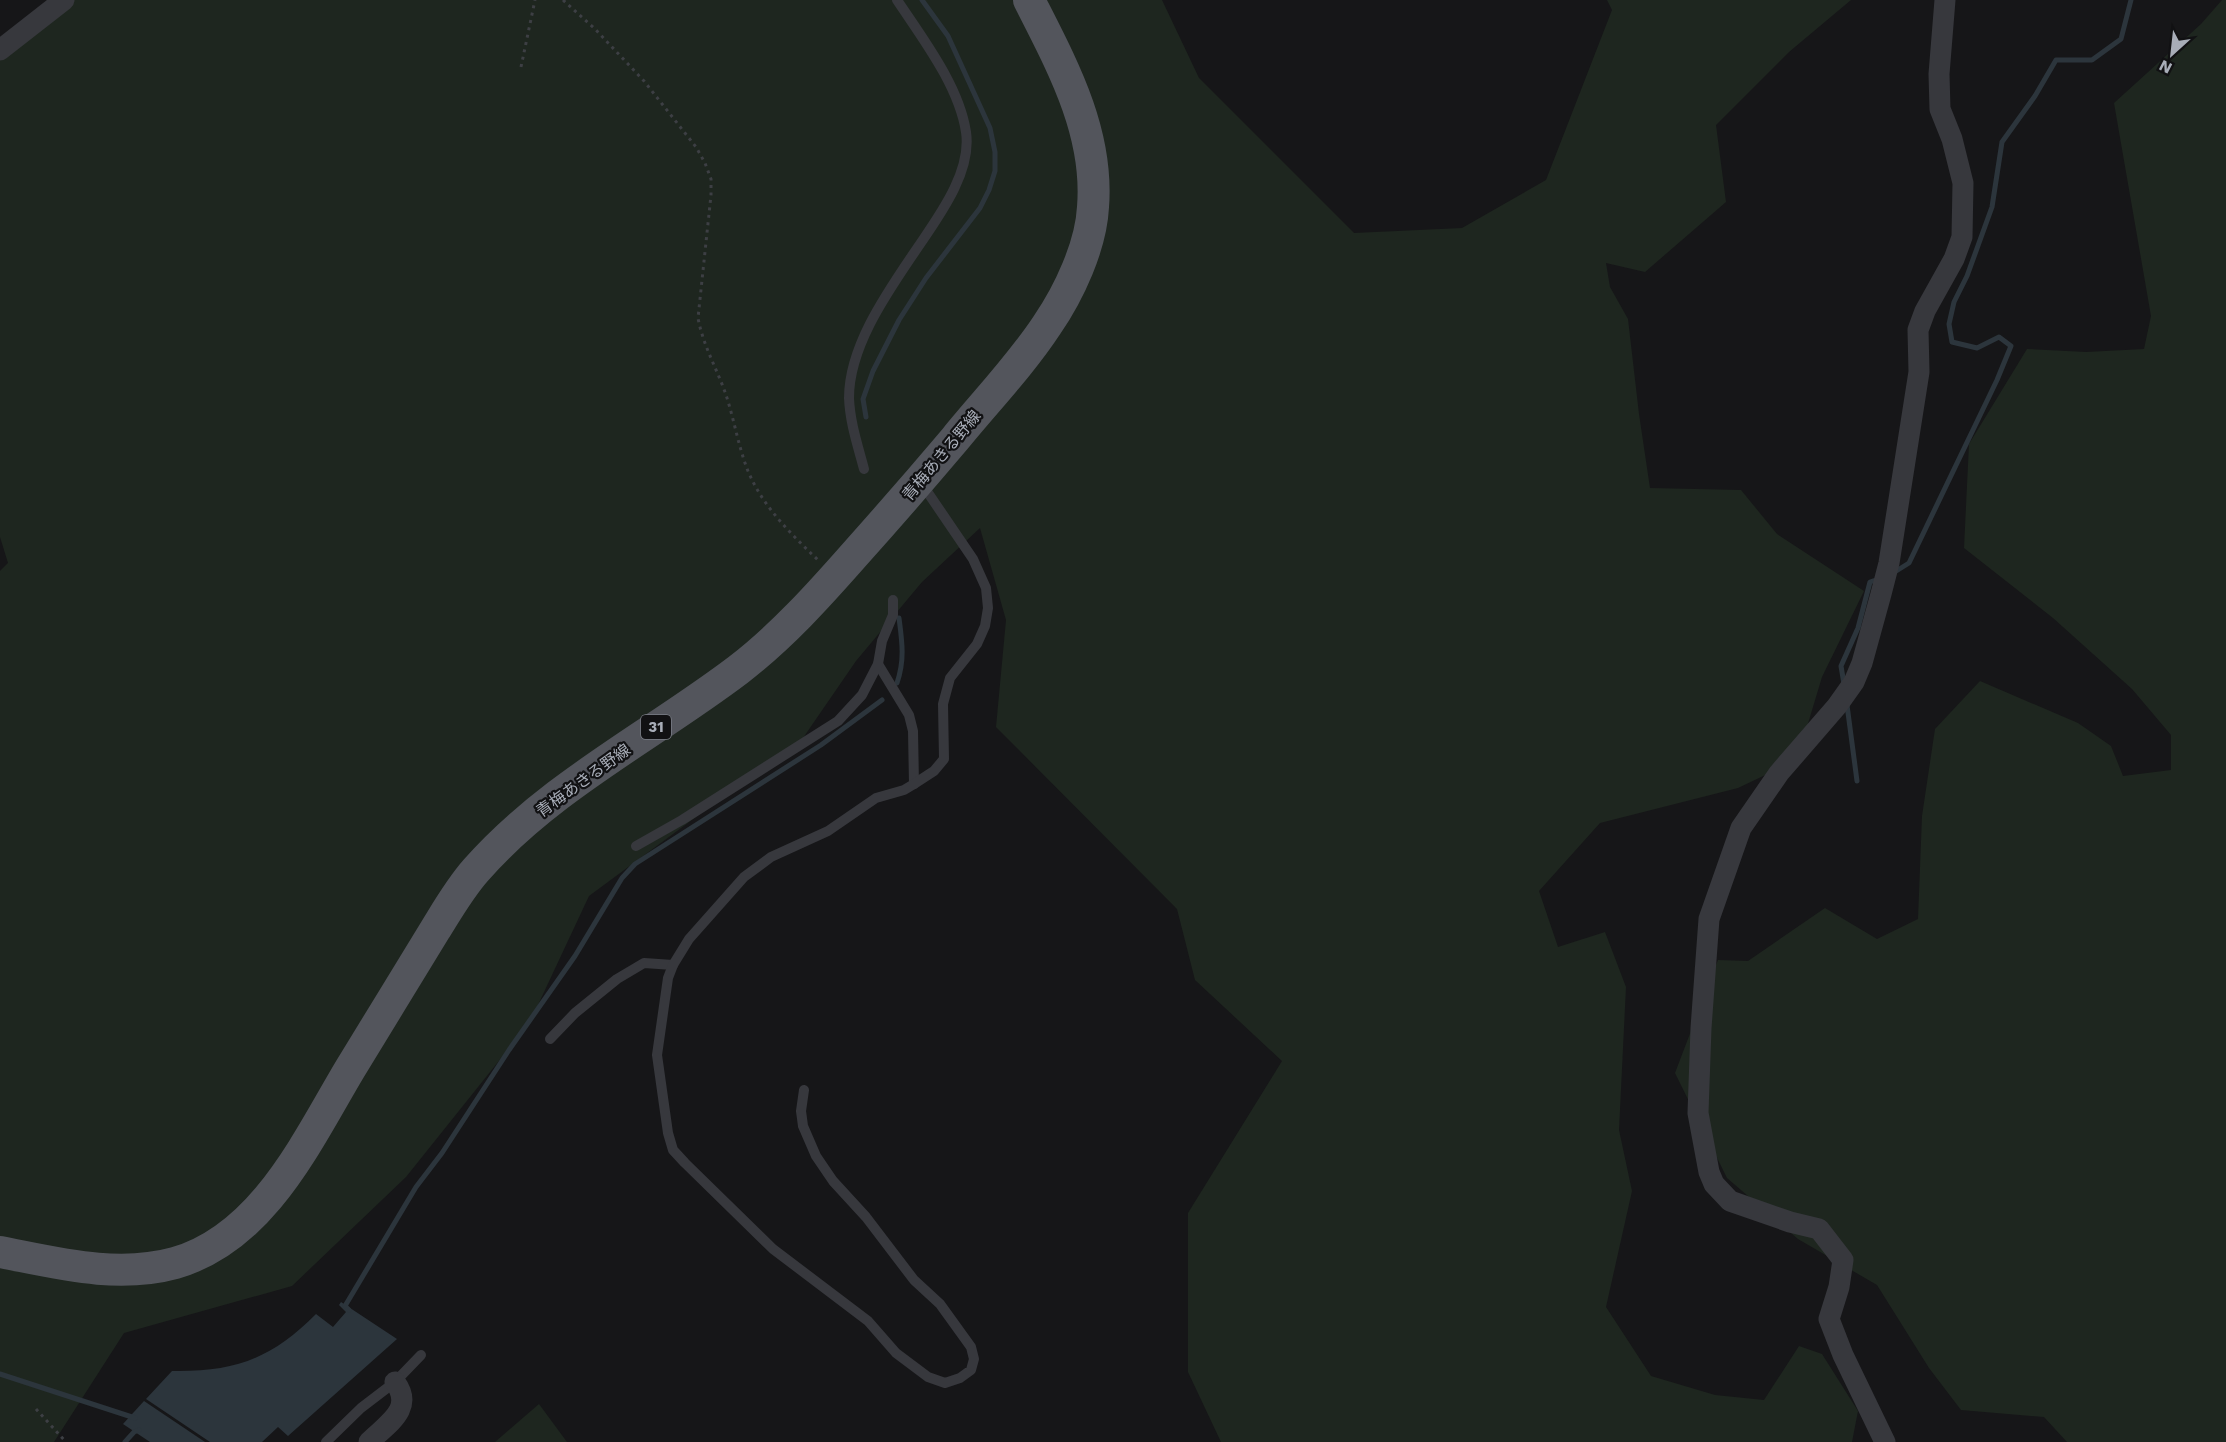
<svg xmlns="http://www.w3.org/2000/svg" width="2226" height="1442" font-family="'Work Sans','Noto Sans JP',sans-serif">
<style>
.green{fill:#1e261f}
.water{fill:#2c353c}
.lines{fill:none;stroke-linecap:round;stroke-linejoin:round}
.stream{stroke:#2c353c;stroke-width:5}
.path{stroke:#3d3f44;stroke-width:3;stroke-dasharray:3 4.5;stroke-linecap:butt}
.lane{stroke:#37383d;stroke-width:10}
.street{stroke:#37383d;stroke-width:21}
.primary{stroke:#53555c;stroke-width:32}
.labels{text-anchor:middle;stroke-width:4.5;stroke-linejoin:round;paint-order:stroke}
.shield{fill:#111113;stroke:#7b7e86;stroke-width:1.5}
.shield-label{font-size:15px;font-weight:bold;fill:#a8adb8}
.street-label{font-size:16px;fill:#a8adb8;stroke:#111113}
</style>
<rect width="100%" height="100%" fill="#161618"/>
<!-- green -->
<g class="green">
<path d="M54,0h1108l37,78 155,155 108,-5 84,-48 66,-170 -5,-10h244l-62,52 -73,73 10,77 -81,70 -39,-9 4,24 18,32 11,95 11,74 91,2 36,44 87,57 -42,86 -25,83 -59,28 -138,35 -61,68 19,56 47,-15 21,55 -7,143 13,61 -26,116 45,69 64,19 49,5 35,-54 23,8 36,57 -6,31h-631l-33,-70v-159l94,-152 -87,-81 -18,-71 -181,-182 10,-107 -26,-92 -58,54 -66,79 -53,77 -214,158 -59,126 -124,155 -114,109 -168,47 -70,109h-54v-871l8,-8 -8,-26v-489z"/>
<path d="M2222,0h4v1442h-159l-23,-25 -83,-7 -32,-42 -52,-83 -79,-46 -71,-61 -52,-105 43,-113 30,1 77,-53 52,31 41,-20 4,-103 13,-87 45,-48 98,42 33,23 12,30 48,-6v-35l-39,-46 -79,-71 -89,-70 5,-104 58,-95 59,3 58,-3 7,-33 -37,-213 87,-79z"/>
<path d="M539,1404l28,38h-72z"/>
</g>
<!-- water -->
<g class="water">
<path d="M341,1302l56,37 -109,97 -10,-9 -16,15h-52l-64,-43 26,-28c63,1 99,-12 144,-57l17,13 13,-15 -7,-7z"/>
<path d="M144,1401l61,41h-55l-27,-18z"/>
</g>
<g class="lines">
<!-- stream -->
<g class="stream">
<path d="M866,417l-3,-18 10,-28 26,-51 27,-42 54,-70 9,-18 6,-19v-19l-5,-24 -42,-92 -26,-36"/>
<path d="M1893,573l16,-10 88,-183 14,-34 -12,-9 -22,11 -25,-6 -3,-18 5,-22 13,-26 25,-69 10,-65 33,-46 21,-36h36l29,-21 10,-39"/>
<path d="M897,683c8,-23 5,-42 2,-65"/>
<path d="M1844,684l-3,-18 17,-38 12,-46 9,-3"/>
<path d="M1847,705l10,76"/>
<path d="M349,1310l-4,-4 71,-119 26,-34 67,-103 66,-94 47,-78 13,-14 186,-119 61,-45"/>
<path d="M0,1374l135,44"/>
<path d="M125,1442l9,-10 5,-2"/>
</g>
<!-- path -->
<g class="path">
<path d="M563,0l32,29 49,52 52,66 9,16 6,16v16l-13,123c5,27 18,49 27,74 9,26 13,54 23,79 15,36 43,63 71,90"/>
<path d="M521,67l14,-67"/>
<path d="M36,1409l30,33"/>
</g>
<!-- lane -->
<g class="lane">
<path d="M864,469c-6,-23 -14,-46 -15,-71 0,-53 40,-108 69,-151 21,-31 54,-75 48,-115 -7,-46 -43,-93 -69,-132"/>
<path d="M878,664l31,51 4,16 1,53"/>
<path d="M636,846l46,-26 156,-99 24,-26 16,-31 4,-23 11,-26v-15"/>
<path d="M550,1039l25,-26 42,-34 27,-16 29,2"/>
<path d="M804,1090l-3,21 2,15 13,30 17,25 33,36 48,63 26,24 31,43 3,12 -3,11 -11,8 -15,5 -17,-6 -32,-24 -28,-32 -95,-72 -88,-86 -12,-13 -5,-17 -11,-78 11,-77 5,-13 16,-26 55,-62 27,-20 57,-26 48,-33 28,-8 10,-6 20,-13 10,-12 -1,-55 7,-26 27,-34 8,-18 3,-18 -2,-20 -13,-29 -51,-75"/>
<path d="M326,1442l35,-34 34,-26 26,-27"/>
</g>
<!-- street -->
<g class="street">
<path d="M0,50l64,-50"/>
<path d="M369,1442c18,-18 46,-33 26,-60"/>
<path d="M1885,1442l-42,-87 -14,-36 10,-32 4,-27 -24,-31 -29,-7 -60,-21 -16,-17 -5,-12 -11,-59 3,-85 8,-109 32,-91 38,-55 58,-67 17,-24 8,-19 19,-69 8,-31 30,-191 -1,-42 7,-19 29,-52 8,-22 1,-54 -11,-44 -12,-30 -1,-35 6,-74"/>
</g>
<!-- primary -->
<path class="primary" d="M0,1252c57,11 117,27 175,11 88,-25 132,-122 175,-194 28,-46 57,-93 85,-139 13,-21 25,-42 41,-60 73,-83 175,-134 262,-200 44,-34 80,-74 117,-116 34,-38 67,-76 100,-115 30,-37 65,-73 92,-114 22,-32 44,-79 46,-118 6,-75 -31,-142 -64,-207"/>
</g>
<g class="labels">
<!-- shield labels -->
<rect class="shield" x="641" y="715" width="30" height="24" rx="4.5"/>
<g class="shield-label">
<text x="656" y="732">31</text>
</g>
<!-- street labels -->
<g class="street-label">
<text transform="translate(941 455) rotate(-50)" y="6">青梅あきる野線</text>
<text transform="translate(583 780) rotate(-36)" y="6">青梅あきる野線</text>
</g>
</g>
<!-- north arrow -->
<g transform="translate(2172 54) rotate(207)" stroke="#111113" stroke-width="4.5" paint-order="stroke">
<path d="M0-4.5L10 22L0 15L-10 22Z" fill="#a8adb8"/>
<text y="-9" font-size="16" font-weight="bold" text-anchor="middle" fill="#a8adb8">N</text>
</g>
</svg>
